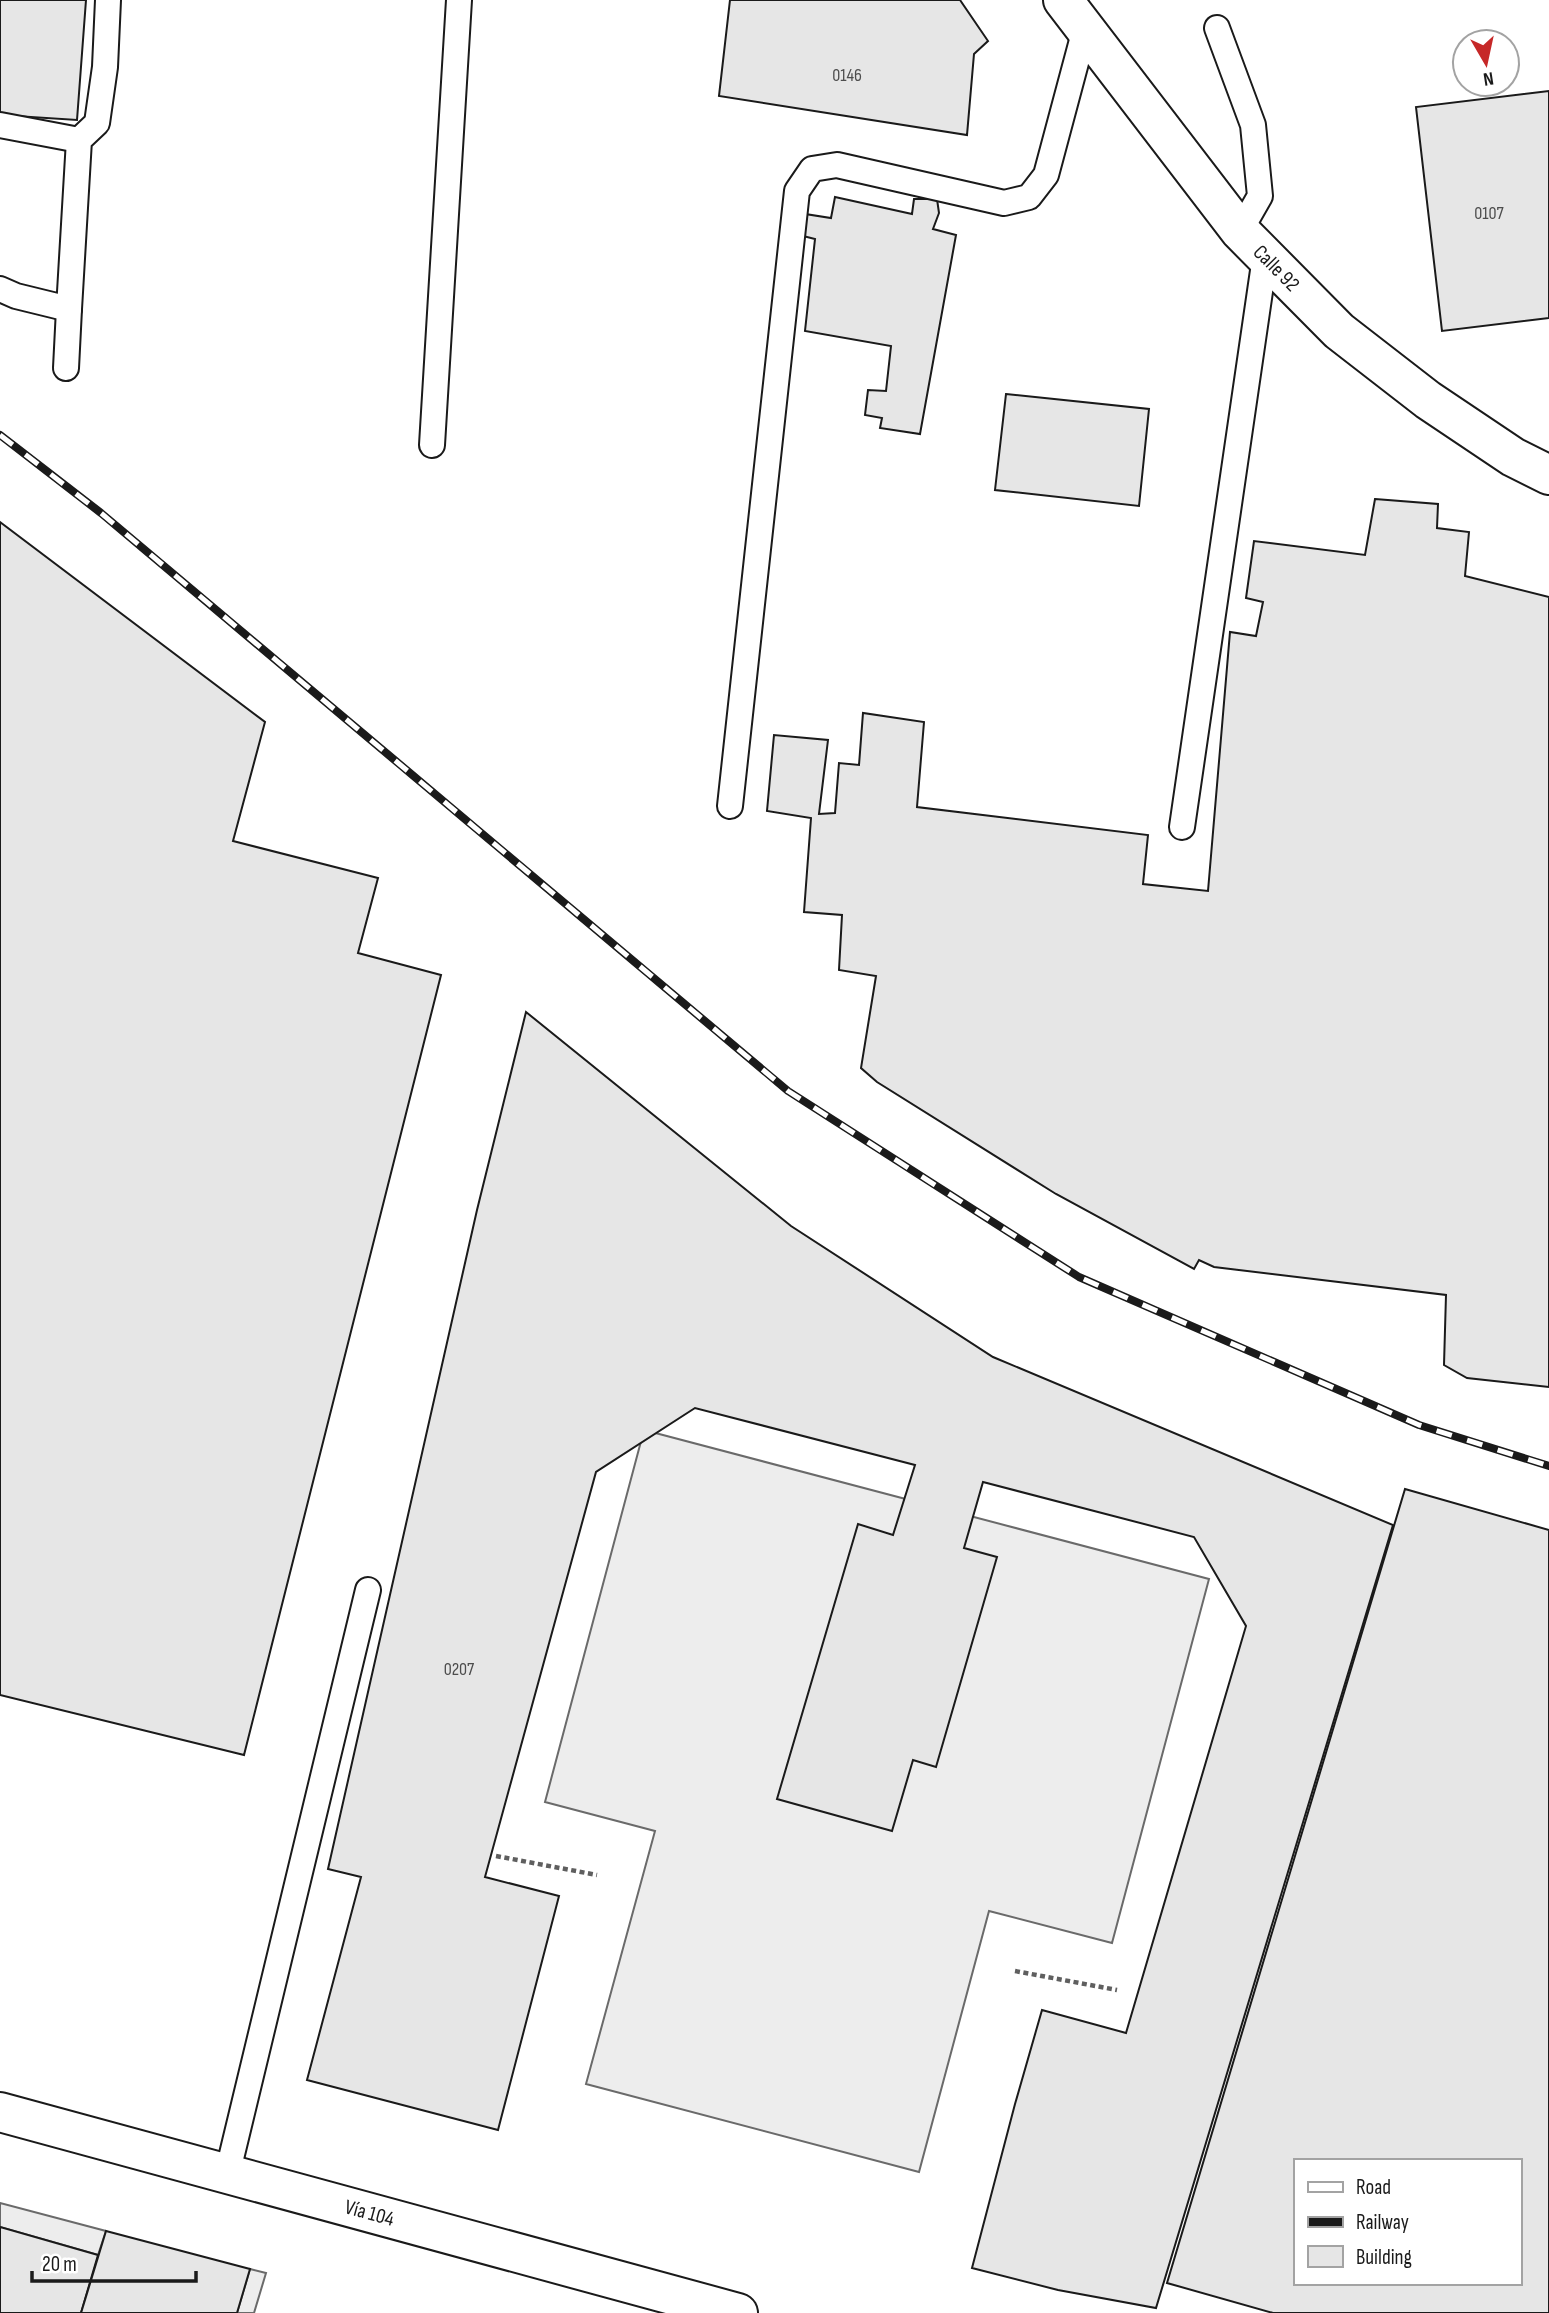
<svg xmlns="http://www.w3.org/2000/svg" width="1549" height="2313" font-family="'Sofia Sans Condensed',sans-serif">
<style>
.parking{fill:#ededed;stroke:#6a6a6a;stroke-width:2}
.building{fill:#e6e6e6;stroke:#1a1a1a;stroke-width:2;fill-rule:evenodd}
.lines{fill:none;stroke-linecap:round;stroke-linejoin:round}
.lane-casing{stroke:#1a1a1a;stroke-width:28}
.secondary-casing{stroke:#1a1a1a;stroke-width:42}
.path{stroke:#5f5f5f;stroke-width:4.5;stroke-dasharray:5 3.5;stroke-linecap:butt}
.lane{stroke:#fff;stroke-width:24}
.secondary{stroke:#fff;stroke-width:38}
.rail-casing{stroke:#1a1a1a;stroke-width:8}
.rail{stroke:#fff;stroke-width:5;stroke-dasharray:16;stroke-linecap:butt}
.labels{text-anchor:middle;stroke-width:5;stroke-linejoin:round;paint-order:stroke}
.number-label{font-size:18px;fill:#4d4d4d}
.street-label{font-size:21px;fill:#1a1a1a;stroke:#fff}
</style>
<rect width="100%" height="100%" fill="#fff"/>
<!-- parking -->
<g class="parking">
<path d="M644,1430l565,149 -97,364 -123,-32 -70,261 -333,-88 69,-253 -110,-29z"/>
<path d="M0,2203l106,28 -8,24 -98,-28z"/>
<path d="M250,2269l16,4 -12,40h-17z"/>
</g>
<!-- building -->
<g class="building">
<path d="M0,0h86l-9,120 -77,-5z"/>
<path d="M730,0h230l28,41 -14,13 -7,81 -248,-39z"/>
<path d="M1549,91v227l-107,13 -26,-224z"/>
<path d="M835,197l77,17 2,-15h23l2,14 -6,16 23,6 -36,199 -40,-6 2,-10 -17,-3 3,-25 18,1 5,-45 -86,-15 10,-92 -12,-3 2,-22 26,4z"/>
<path d="M1006,394l143,15 -10,97 -144,-16z"/>
<path d="M1375,499l63,5 -1,24 32,4 -4,44 84,21v790l-82,-9 -23,-13 2,-70 -232,-28 -15,-7 -5,9 -138,-75 -179,-112 -16,-14 15,-92 -37,-6 3,-55 -38,-3 7,-94 -44,-7 7,-76 54,5 -9,74 16,-1 4,-50 20,2 4,-52 61,9 -7,85 231,28 -5,49 65,7 22,-259 26,4 7,-34 -17,-4 8,-57 111,14z"/>
<path d="M0,522l265,200 -32,119 145,37 -20,75 83,22 -197,780 -244,-60z"/>
<path d="M526,1012l265,214 202,131 400,168 -237,783 -98,-18 -86,-22 43,-164 27,-94 84,23 120,-407 -52,-89 -211,-55 -19,66 33,9 -61,210 -23,-7 -21,71 -115,-32 81,-275 35,11 22,-70 -220,-57 -99,64 -111,405 74,19 -61,234 -191,-50 54,-203 -33,-8 149,-659z"/>
<path d="M1405,1489l144,41v783h-276l-106,-30zM1295,2161h224v122h-224z"/>
<path d="M0,2227l98,28 -17,58h-81z"/>
<path d="M106,2231l144,38 -13,44h-156z"/>
</g>
<g class="lines">
<defs>
<g id="lane">
<path d="M1217,28l36,97 7,71 -20,35"/>
<path d="M0,125l79,15"/>
<path d="M0,289l16,7 53,13 10,-169 18,-17 8,-56 3,-67"/>
<path d="M66,368l3,-59"/>
<path d="M432,445l27,-445"/>
<path d="M730,806l67,-615 15,-22 25,-4 167,38 25,-6 17,-22 39,-146"/>
<path d="M1182,827l83,-570"/>
<path d="M227,2175l141,-585"/>
</g>
<g id="secondary">
<path id="s1" d="M1063,0l177,231 99,100 89,69 85,57 36,18"/>
<path id="s2" d="M0,2112l738,201"/>
</g>
</defs>
<!-- lane casing -->
<use href="#lane" class="lane-casing"/>
<!-- secondary casing -->
<use href="#secondary" class="secondary-casing"/>
<!-- path -->
<g class="path">
<path d="M496,1856l101,19"/>
<path d="M1015,1971l102,19"/>
</g>
<!-- lane -->
<use href="#lane" class="lane"/>
<!-- secondary -->
<use href="#secondary" class="secondary"/>
<defs>
<path id="rail" d="M0,435l101,78 687,578 291,186 340,148 130,41"/>
</defs>
<!-- rail casing -->
<use href="#rail" class="rail-casing"/>
<!-- rail -->
<use href="#rail" class="rail"/>
</g>
<g class="labels">
<!-- number labels -->
<g class="number-label">
<text x="847" y="81">0146</text>
<text x="1489" y="219">0107</text>
<text x="459" y="1675">0207</text>
</g>
<!-- street labels -->
<g class="street-label">
<text dy="7" stroke="none"><textPath href="#s1" startOffset="343">Calle 92</textPath></text>
<text dy="7" stroke="none"><textPath href="#s2" startOffset="383">Vía 104</textPath></text>
</g>
</g>
<!-- legend -->
<rect x="1294" y="2159" width="228" height="126" fill="#ffffff" stroke="#a3a3a3" stroke-width="2"/>
<rect x="1308" y="2182" width="35" height="10" fill="#ffffff" stroke="#a3a3a3" stroke-width="2"/>
<text x="1356" y="2194" font-size="21" fill="#1a1a1a">Road</text>
<rect x="1308" y="2217" width="35" height="10" fill="#1a1a1a" stroke="#a3a3a3" stroke-width="2"/>
<text x="1356" y="2229" font-size="21" fill="#1a1a1a">Railway</text>
<rect x="1308" y="2246" width="35" height="21" fill="#e6e6e6" stroke="#a3a3a3" stroke-width="2"/>
<text x="1356" y="2264" font-size="21" fill="#1a1a1a">Building</text>
<!-- north arrow -->
<g transform="translate(1486 63) rotate(171)"><circle r="33" fill="#ffffff" stroke="#a3a3a3" stroke-width="2"/>
<path d="M0-5L12 26L0 18L-12 26Z" fill="#c62828"/>
<text y="-10" font-size="19" font-weight="bold" text-anchor="middle" fill="#1a1a1a">N</text>
</g>
<!-- scale -->
<path d="M32 2271v10h164v-10" fill="none" stroke="#1a1a1a" stroke-width="3.5"/>
<text x="42" y="2271" font-size="21" fill="#1a1a1a" stroke="#ffffff" stroke-width="5" paint-order="stroke">20 m</text>
</svg>
